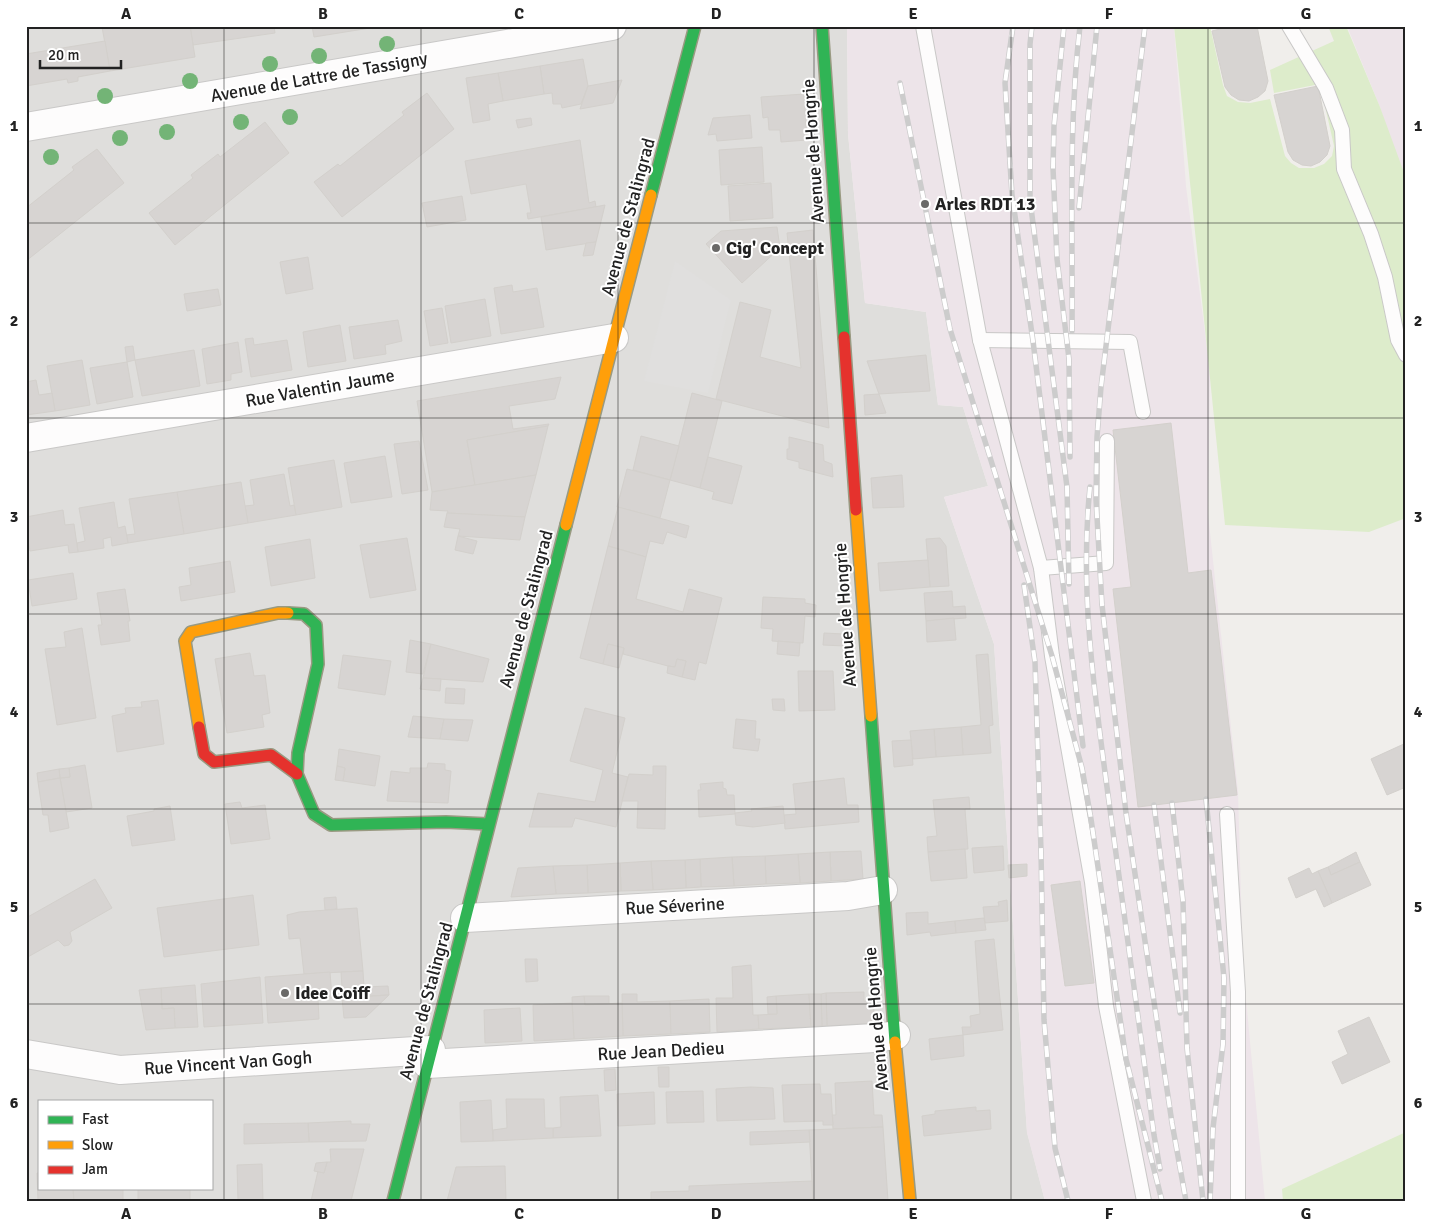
<svg xmlns="http://www.w3.org/2000/svg" width="1432" height="1227" font-family="Signika,sans-serif">
<style>
.residential{fill:#dfdedc;fill-rule:evenodd}
.industrial{fill:#ede4e9}
.grass{fill:#ddeccb}
.parking{fill:#e0dfde}
.building{fill:#d7d4d2;stroke:#d3d0cc}
.lines{fill:none;stroke-linecap:round;stroke-linejoin:round}
.lane-casing{stroke:#c9c8c7;stroke-width:16}
.street-casing{stroke:#c9c8c7;stroke-width:30}
.fast-casing{stroke:#999a82;stroke-width:14}
.slow-casing{stroke:#999a82;stroke-width:14}
.jam-casing{stroke:#999a82;stroke-width:14}
.lane{stroke:#fdfcfc;stroke-width:14}
.street{stroke:#fdfcfc;stroke-width:28}
.fast{stroke:#30b455;stroke-width:11}
.slow{stroke:#ff9f0a;stroke-width:11}
.jam{stroke:#e5322d;stroke-width:11}
.rail-casing{stroke:#ccc;stroke-width:5.5}
.rail{stroke:#fff;stroke-width:4;stroke-dasharray:11;stroke-linecap:butt}
.tree{fill:#73b476}
.grid{fill:none;stroke:#222;stroke-width:1;stroke-opacity:0.55}
.poi-dot{fill:#6a6968;stroke:#fff;stroke-width:2}
.labels{text-anchor:middle;stroke-width:4;stroke-linejoin:round;paint-order:stroke}
.street-label{font-size:18px;fill:#222;stroke:#fff}
.poi-label{font-size:18px;font-weight:bold;fill:#222;stroke:#fff;text-anchor:start}
.neatline{fill:none;stroke:#222;stroke-width:2}
.grid-label{font-size:16px;text-anchor:middle;font-weight:bold;fill:#222}
</style>
<rect width="100%" height="100%" fill="#f0eeeb"/>
<!-- residential -->
<path class="residential" d="M26,26h821l1,108 17,169 61,9 12,93 25,2 25,79 -44,11 50,147 33,488 18,69h-1019zM39,1101h172v87h-172z"/>
<!-- industrial -->
<g class="industrial">
<path d="M847,26h327l12,160 24,186 -2,142 30,278 5,175 22,234h-220l-18,-68 -33,-489 -50,-147 44,-11 -25,-79 -25,-2 -12,-93 -61,-9 -17,-169z"/>
<path d="M1347,26h59v161l-26,-80z"/>
</g>
<!-- grass -->
<g class="grass">
<path d="M1174,26h36l13,59 4,11 11,6 12,1 20,-4 15,57 6,7 8,5h15l10,-4 8,-8 2,-10 -14,-62 -46,9 -4,-23 64,-29 -6,-15h18l34,81 26,71v340l-37,14 -144,-7z"/>
<path d="M1406,1132v69h-123l-1,-12z"/>
</g>
<!-- parking -->
<path class="parking" d="M675,261l56,39 -23,93 -64,-12z"/>
<!-- building -->
<g class="building">
<path d="M190,26h84l1,7 -82,12z"/>
<path d="M190,26l5,31 -85,14 -8,-44z"/>
<path d="M312,26h58v2l-56,9z"/>
<path d="M1232,26h25l11,55 -3,10 -7,6 -9,4 -10,-1 -8,-5 -6,-8 -13,-56z"/>
<path d="M105,41l5,30 -32,6v4l-10,2 -1,-4 -41,7v-32z"/>
<path d="M583,59l5,27 -7,18 -19,4 -1,-4h-8l-1,-11 -8,1 -4,-28z"/>
<path d="M540,66l4,28 -41,7 -5,-28z"/>
<path d="M498,73l5,28 -15,3 2,16 -17,3 -7,-45z"/>
<path d="M622,80l-9,23 -33,6 8,-23z"/>
<path d="M1318,86l12,60 -3,9 -7,7 -9,4 -9,-1 -9,-5 -5,-8 -14,-57z"/>
<path d="M427,93l27,36 -112,88 -28,-35 24,-18 2,2 64,-51 -2,-3z"/>
<path d="M804,94l3,46 -26,2 -1,-12h-11l-1,-13 -5,1 -2,-21z"/>
<path d="M750,115l2,23 -35,3 -1,-7 -8,1 5,-17z"/>
<path d="M531,118l1,7 -14,3 -2,-8z"/>
<path d="M265,122l24,31 -114,92 -26,-32 44,-35 -2,-3 27,-21 2,3z"/>
<path d="M580,140l9,63 6,-2 1,6 -68,12 -1,-6h4l-5,-29 -55,10 -6,-33z"/>
<path d="M762,147l2,35 -43,3 -2,-35z"/>
<path d="M97,149l27,34 -98,78v-53l48,-38 -2,-3z"/>
<path d="M771,183l2,35 -43,3 -2,-35z"/>
<path d="M462,196l4,24 -39,7 -5,-24z"/>
<path d="M605,205l-9,37 -50,8 -5,-33z"/>
<path d="M777,227l3,21 -38,35 -36,-39 15,-13z"/>
<path d="M813,230l16,198 -113,-29 24,-97 31,8 -11,47 41,11 -14,-135z"/>
<path d="M596,242l-3,13 -10,1 3,-13z"/>
<path d="M308,257l5,32 -27,5 -6,-32z"/>
<path d="M512,285l1,7 24,-4 7,39 -43,7 -7,-46z"/>
<path d="M218,289l3,16 -34,6 -3,-17z"/>
<path d="M485,299l6,37 -40,7 -6,-37z"/>
<path d="M442,308l6,35 -18,3 -6,-35z"/>
<path d="M398,320l4,21 -17,4 1,9 -32,5 -5,-32z"/>
<path d="M340,325l6,36 -38,6 -5,-35z"/>
<path d="M253,338l1,7 33,-5 5,30 -41,7 -6,-38z"/>
<path d="M238,342l4,30 -11,2v6l-24,4 -5,-35z"/>
<path d="M133,346l2,14 -8,2 -2,-15z"/>
<path d="M194,350l6,36 -58,10 -7,-36z"/>
<path d="M926,355l4,36 -51,3 -12,-33z"/>
<path d="M82,360l8,45 -35,6 -8,-45z"/>
<path d="M127,362l6,35 -36,7 -7,-36z"/>
<path d="M561,377l-6,22 -46,7 4,23 36,-5 -1,2 -81,14 8,45 -43,7 -15,-91z"/>
<path d="M36,380l3,15 13,-2 3,18 -29,4v-33z"/>
<path d="M692,393l30,8 -22,87 -30,-8z"/>
<path d="M879,394l7,19 -21,2 -1,-20z"/>
<path d="M1171,423l17,150 23,-3 26,225 -99,12 -25,-218 18,-2 -18,-157z"/>
<path d="M548,426l-12,49 -61,10 -8,-45z"/>
<path d="M641,436l38,10 -9,34 -37,-10z"/>
<path d="M789,437l34,8 1,16 8,3 1,13 -34,-9v-6l-12,-3v-10h2z"/>
<path d="M419,441l9,49 -26,4 -8,-50z"/>
<path d="M385,456l7,41 -41,6 -7,-40z"/>
<path d="M708,457l34,9 -10,38 -20,-5 2,-7 -14,-4z"/>
<path d="M334,460l8,47 -46,8 -8,-47z"/>
<path d="M627,469l43,11 -10,38 -43,-11z"/>
<path d="M284,474l6,32 4,-1 2,10 -48,8 -3,-17 9,-1 -4,-25z"/>
<path d="M536,475l-11,42 -78,-4 1,-2 -18,-1 2,-18z"/>
<path d="M902,475l2,32 -31,1 -2,-30z"/>
<path d="M241,482l7,41 -64,11 -7,-42z"/>
<path d="M177,492l7,42 -56,9 -2,-8 9,-1 -6,-35z"/>
<path d="M114,502l4,26 7,-2 3,17 -16,3 -1,-9 -8,2 1,9 -26,4 -1,-9 8,-2 -6,-33z"/>
<path d="M618,507l71,19 -3,12 -19,-6 -4,12 -13,-3 -4,16 -38,-11z"/>
<path d="M63,510l2,15 9,-1 4,28 -9,1 -1,-8 -38,6 -4,-22v-12z"/>
<path d="M447,513l78,4 -5,23 -62,-4 2,-7 -16,-2z"/>
<path d="M458,536l19,5 -4,13 -18,-4z"/>
<path d="M407,538l9,52 -46,8 -10,-53z"/>
<path d="M940,538l6,8 3,40 -19,1 -4,-48z"/>
<path d="M310,539l5,39 -44,8 -6,-39z"/>
<path d="M608,546l38,11 -10,42 47,13 6,-23 33,9 -16,66 -7,-2 -4,18 -13,-3 4,-16 -9,-2 -2,8 -7,-1 -45,-12 1,-6 -16,-4 -5,20 -23,-6z"/>
<path d="M928,560l2,27 -50,4 -2,-28z"/>
<path d="M230,561l5,31 -54,9 -2,-14 12,-2 -2,-17z"/>
<path d="M73,573l4,26 -45,7 -4,-26z"/>
<path d="M125,589l5,32h-2l2,20 -29,4 -3,-20h4l-5,-32z"/>
<path d="M952,591l1,16 12,-1 1,12 -40,3 -2,-28z"/>
<path d="M763,597l42,2v4l11,2 -1,12 -10,-1 -2,27 -31,-2 1,-12 -12,-1z"/>
<path d="M954,618l2,22 -29,2 -1,-21z"/>
<path d="M82,628l14,90 -39,7 -12,-76 21,-2 -2,-15z"/>
<path d="M824,633l20,1 1,12 -22,-1z"/>
<path d="M410,640l21,4 -8,30 -17,-2z"/>
<path d="M778,641l22,2 -1,13 -22,-2z"/>
<path d="M431,644l58,15 -6,23 -60,-4z"/>
<path d="M608,644l16,4 -5,20 -16,-4z"/>
<path d="M250,653l4,23 11,-1 5,38 -8,2 2,12 -37,6 -12,-74z"/>
<path d="M988,654l5,71 -4,1 2,27 -28,2 -2,-28 20,-2 -5,-70z"/>
<path d="M343,655l48,6 -6,34 -47,-7z"/>
<path d="M677,659l9,2 -4,16 -15,-4 1,-7 7,1z"/>
<path d="M798,671h35l2,39 -36,1z"/>
<path d="M423,678l18,1 -1,12 -20,-2z"/>
<path d="M446,688l19,1 -1,15 -19,-1z"/>
<path d="M772,699h12l1,12 -12,-1z"/>
<path d="M158,700l6,44 -47,8 -5,-36 14,-3 -1,-5 17,-1 -1,-5z"/>
<path d="M585,708l40,10 -13,55 16,4 -12,50 -41,-9 -3,9h-43l9,-34 57,9 8,-32 -33,-9z"/>
<path d="M413,716l31,3 -4,20 -32,-2z"/>
<path d="M444,719l29,1 -5,21 -28,-2z"/>
<path d="M736,719l20,2 -1,18h5l-2,12 -25,-3z"/>
<path d="M961,727l2,28 -27,2 -2,-28z"/>
<path d="M934,729l2,28 -23,2 -3,-28z"/>
<path d="M911,740l2,25 -19,2 -2,-26z"/>
<path d="M1406,743v44l-19,8 -16,-36z"/>
<path d="M339,749l41,7 -5,30 -32,-5 2,-13 -8,-2z"/>
<path d="M428,763l17,1v6l6,1 -3,32 -61,-2 4,-30 19,2v-5h17z"/>
<path d="M85,765l7,43 -26,4 -6,-34 10,-1 -1,-9z"/>
<path d="M337,766l8,2 -2,13 -8,-1z"/>
<path d="M653,766h13l-1,63 -28,-1 1,-27h-16l7,-27 24,1z"/>
<path d="M69,768l1,9 -10,1 -1,-9z"/>
<path d="M59,769l1,9 -22,4 -1,-9z"/>
<path d="M60,778l9,50 -19,4 -2,-17h-5l-5,-33z"/>
<path d="M844,778l3,27h11l1,17 -74,7 -1,-14 12,-1 -3,-30z"/>
<path d="M723,782v6l3,1 1,6h7l1,19 -36,3 -1,-27h3l-1,-6z"/>
<path d="M969,797l1,12h-5l3,40 -40,3 -1,-15 10,-1 -4,-36z"/>
<path d="M240,802l2,6 23,-3 5,34 -39,5 -6,-40z"/>
<path d="M170,806l5,34 -43,6 -5,-30 27,-5v-2z"/>
<path d="M783,806l2,17 -32,4 -17,-2 -1,-12 17,-2 -1,-2z"/>
<path d="M1003,846l1,24 -30,3 -2,-25z"/>
<path d="M965,849l2,29 -36,3 -3,-29z"/>
<path d="M861,851l2,28 -32,2 -1,-29z"/>
<path d="M830,852l1,29 -31,2 -2,-29z"/>
<path d="M1356,852l4,10 -29,13 -3,-8z"/>
<path d="M798,854l2,29 -34,1 -1,-28z"/>
<path d="M765,856l1,28 -32,2 -2,-29z"/>
<path d="M732,857l2,29 -33,1 -1,-28z"/>
<path d="M700,859l1,28 -15,1 -1,-28z"/>
<path d="M685,860l1,28 -33,2 -2,-29z"/>
<path d="M651,861l2,29 -32,1 -1,-28z"/>
<path d="M1360,862l11,23 -39,18 -14,-32 10,-4 3,8z"/>
<path d="M620,863l1,28 -33,2 -1,-28z"/>
<path d="M1027,864v12l-18,2 -1,-13z"/>
<path d="M587,865l1,28 -32,1 -3,-28z"/>
<path d="M553,866l3,28 -45,3 7,-29z"/>
<path d="M1309,868l3,6 6,-3 14,32 -8,4 -8,-18 -20,9 -8,-20z"/>
<path d="M95,879l17,29 -42,24 2,9 -3,4 -5,1 -6,-6 -32,18v-40z"/>
<path d="M1080,881l14,102 -29,3 -14,-101z"/>
<path d="M253,895l6,50 -95,12 -7,-49z"/>
<path d="M336,897l1,12 -12,1 -1,-12z"/>
<path d="M1007,900l1,21 -23,2 -2,-16 16,-1 -1,-4z"/>
<path d="M357,908l6,63 -59,3 -4,-36 -11,1 -2,-24 12,-3z"/>
<path d="M928,912v12l27,-3 1,12 -25,3 -1,-4 -23,3 -1,-22z"/>
<path d="M984,918l2,12 -30,3 -1,-12z"/>
<path d="M994,939l9,91 -40,5 -1,-8h9l-1,-11 10,-2 -5,-73z"/>
<path d="M525,959h12l1,22 -12,1z"/>
<path d="M751,965l2,50h5l1,14 -42,3 -1,-34h17l-1,-31z"/>
<path d="M363,971l1,16 24,-1 1,9 -37,2v-9h-10l-1,-16z"/>
<path d="M330,972l2,26 -14,1 1,20 -51,4 -3,-46z"/>
<path d="M260,977l3,46 -59,4 -3,-43z"/>
<path d="M195,985l3,42 -23,1 -1,-20 -12,1 -1,-21z"/>
<path d="M161,988l1,21 12,-1 1,20 -29,2 -7,-40z"/>
<path d="M342,988h10v9l-10,1z"/>
<path d="M864,992v9h9l2,22 -48,3 -1,-33z"/>
<path d="M826,993l1,33h-5l-1,-32z"/>
<path d="M622,994h15v8l33,-1 1,33 -48,2z"/>
<path d="M809,994l2,33 -52,2 -1,-14 19,-1 -1,-18z"/>
<path d="M809,994h12l1,32 -11,1z"/>
<path d="M389,995l-23,22 -22,1 -2,-20z"/>
<path d="M584,996h25v8l-24,1z"/>
<path d="M584,996l1,9 37,-2 1,33 -49,3 -2,-42z"/>
<path d="M776,996l1,18h-9l-1,-17z"/>
<path d="M709,999l1,33 -39,2 -1,-33z"/>
<path d="M572,1003l2,36 -40,2 -1,-36z"/>
<path d="M520,1008l2,33 -37,2 -1,-33z"/>
<path d="M1369,1017l21,45 -48,22 -10,-22 16,-8 -10,-23z"/>
<path d="M963,1035l1,21 -33,4 -2,-21z"/>
<path d="M658,1067h11v20h-10z"/>
<path d="M615,1069l1,21 -11,1 -1,-21z"/>
<path d="M872,1081l2,34h8l1,12 -50,2 -1,-14h4l-1,-32z"/>
<path d="M820,1084l1,10h10l2,31h-10v-4l-39,1 -2,-37z"/>
<path d="M751,1087l22,1 2,31 -58,2 -1,-32z"/>
<path d="M703,1091l1,31 -37,1 -1,-31z"/>
<path d="M654,1092l1,32 -37,2 -1,-32z"/>
<path d="M598,1095l3,41 -48,2v-10l8,-1 -1,-30z"/>
<path d="M506,1099h38l1,29h8v10l-60,3v-11l14,-2z"/>
<path d="M491,1100l2,41 -32,1 -1,-40z"/>
<path d="M976,1107v4l14,-1 1,19 -67,7 -2,-20 13,-2v-3z"/>
<path d="M351,1121v3h19l-4,17 -57,1 -1,-19z"/>
<path d="M308,1123l1,19 -65,2v-20z"/>
<path d="M883,1127l5,74h-75l-4,-71z"/>
<path d="M809,1130l1,12 -60,3v-13z"/>
<path d="M330,1149h34l-13,52h-40l7,-30 6,2 3,-11h4z"/>
<path d="M327,1162l-3,11 -10,-2 2,-8z"/>
<path d="M262,1164l1,37h-25l-1,-36z"/>
<path d="M505,1166l1,35h-59l9,-34z"/>
<path d="M37,1173h2v15h34l1,13h-36z"/>
<path d="M812,1181l1,20h-162v-9l38,-1v-5z"/>
<path d="M73,1188h50v13h-49z"/>
<rect x="138" y="1188" width="52" height="13"/>
</g>
<g class="lines">
<defs>
<g id="lane">
<path d="M923,26l57,314 61,228 11,88 40,226 14,124 38,195"/>
<path d="M1289,26l37,62 16,42 2,39 27,65 14,43 13,63 8,15"/>
<path d="M980,340l150,2 13,70"/>
<path d="M1041,568l65,-5 1,-122"/>
<path d="M1227,814l11,178v209"/>
</g>
<g id="street">
<path d="M26,127l586,-101"/>
<path d="M26,438l588,-100"/>
<path d="M465,918l383,-22 35,-6"/>
<path d="M26,1054l94,16 311,-20"/>
<path d="M427,1064l448,-26 21,-3"/>
</g>
<g id="fast">
<path d="M822,26l22,311"/>
<path d="M651,195l44,-169"/>
<path d="M288,613l16,1 12,11 2,39 -20,89 -1,21 17,40 17,11 115,-3 42,2"/>
<path d="M871,716l24,326"/>
<path d="M393,1201l173,-676"/>
</g>
<g id="slow">
<path d="M856,510l15,206"/>
<path d="M566,525l85,-330"/>
<path d="M199,727l-14,-86 6,-9 87,-19h10"/>
<path d="M895,1042l15,159"/>
</g>
<g id="jam">
<path d="M844,337l12,173"/>
<path d="M199,727l5,27 10,8 57,-7 26,19"/>
</g>
</defs>
<!-- lane casing -->
<use href="#lane" class="lane-casing"/>
<!-- street casing -->
<use href="#street" class="street-casing"/>
<!-- fast casing -->
<use href="#fast" class="fast-casing"/>
<!-- slow casing -->
<use href="#slow" class="slow-casing"/>
<!-- jam casing -->
<use href="#jam" class="jam-casing"/>
<!-- lane -->
<use href="#lane" class="lane"/>
<!-- street -->
<use href="#street" class="street"/>
<!-- fast -->
<use href="#fast" class="fast"/>
<!-- slow -->
<use href="#slow" class="slow"/>
<!-- jam -->
<use href="#jam" class="jam"/>
<defs>
<g id="rail">
<path d="M1013,26l-8,57 7,112 21,146 50,405"/>
<path d="M1032,26l-2,18v156l37,287 2,97"/>
<path d="M1064,26l-10,100 -1,42 4,91 12,100 1,98"/>
<path d="M1145,26l-44,361 -4,50 -1,62 6,106 24,208 46,310 14,78"/>
<path d="M900,83l50,246 102,327 30,112 9,51 35,240 36,142"/>
<path d="M1079,208l18,-182"/>
<path d="M1072,331c1,-101 -4,-204 8,-305"/>
<path d="M1090,487c-11,105 5,210 19,315 15,111 30,222 45,333l6,34"/>
<path d="M1024,585l11,77 6,189 3,169 11,128 13,53"/>
<path d="M1206,799l18,179 -1,66 -10,84 -3,73"/>
<path d="M1172,803l11,98 4,147 16,153"/>
<path d="M1154,805l26,208"/>
</g>
</defs>
<!-- rail casing -->
<use href="#rail" class="rail-casing"/>
<!-- rail -->
<use href="#rail" class="rail"/>
</g>
<!-- trees -->
<g class="tree">
<circle cx="387" cy="44" r="8"/>
<circle cx="319" cy="56" r="8"/>
<circle cx="270" cy="64" r="8"/>
<circle cx="190" cy="81" r="8"/>
<circle cx="105" cy="96" r="8"/>
<circle cx="290" cy="117" r="8"/>
<circle cx="241" cy="122" r="8"/>
<circle cx="167" cy="132" r="8"/>
<circle cx="120" cy="138" r="8"/>
<circle cx="51" cy="157" r="8"/>
</g>
<!-- grid -->
<path class="grid" d="M224,26v1175M421,26v1175M618,26v1175M814,26v1175M1011,26v1175M1208,26v1175M26,223h1380M26,418h1380M26,614h1380M26,809h1380M26,1004h1380"/>
<!-- markers -->
<g class="poi-dot">
<circle cx="925" cy="204" r="5"/>
<circle cx="716" cy="248" r="5"/>
<circle cx="285" cy="993" r="5"/>
</g>
<g class="labels">
<!-- street labels -->
<g class="street-label">
<text transform="translate(319 77) rotate(-10)" y="6">Avenue de Lattre de Tassigny</text>
<text transform="translate(813 151) rotate(-94)" y="6">Avenue de Hongrie</text>
<text transform="translate(628 217) rotate(-75)" y="6">Avenue de Stalingrad</text>
<text transform="translate(320 388) rotate(-10)" y="6">Rue Valentin Jaume</text>
<text transform="translate(526 609) rotate(-75)" y="6">Avenue de Stalingrad</text>
<text transform="translate(845 615) rotate(-94)" y="6">Avenue de Hongrie</text>
<text transform="translate(675 906) rotate(-3)" y="6">Rue Séverine</text>
<text transform="translate(426 1001) rotate(-75)" y="6">Avenue de Stalingrad</text>
<text transform="translate(876 1019) rotate(-95)" y="6">Avenue de Hongrie</text>
<text transform="translate(661 1051) rotate(-3)" y="6">Rue Jean Dedieu</text>
<text transform="translate(228 1063) rotate(-4)" y="6">Rue Vincent Van Gogh</text>
</g>
<!-- poi labels -->
<g class="poi-label">
<text x="935" y="210">Arles RDT 13</text>
<text x="726" y="254">Cig' Concept</text>
<text x="295" y="999">Idee Coiff</text>
</g>
</g>
<!-- border -->
<rect width="1432" height="1227" fill="none" stroke="#ffffff" stroke-width="55"/>
<!-- legend -->
<rect x="38" y="1100" width="175" height="90" fill="#ffffff" stroke="#a7a7a7"/>
<rect x="48" y="1116" width="25" height="8" fill="#30b455" stroke="#a7a7a7"/>
<text x="82" y="1124" font-size="15" fill="#222222">Fast</text>
<rect x="48" y="1141" width="25" height="8" fill="#ff9f0a" stroke="#a7a7a7"/>
<text x="82" y="1150" font-size="15" fill="#222222">Slow</text>
<rect x="48" y="1166" width="25" height="8" fill="#e5322d" stroke="#a7a7a7"/>
<text x="82" y="1174" font-size="15" fill="#222222">Jam</text>
<!-- scale -->
<path d="M40 60v8h81v-8" fill="none" stroke="#222222" stroke-width="2.5"/>
<text x="48" y="60" font-size="15" fill="#222222" stroke="#ffffff" stroke-width="4" paint-order="stroke">20 m</text>
<rect x="28" y="28" width="1376" height="1172" class="neatline"/>
<g class="grid-label">
<text x="126" y="19">A</text>
<text x="323" y="19">B</text>
<text x="519" y="19">C</text>
<text x="716" y="19">D</text>
<text x="913" y="19">E</text>
<text x="1109" y="19">F</text>
<text x="1306" y="19">G</text>
<text x="14" y="131">1</text>
<text x="1418" y="131">1</text>
<text x="14" y="326">2</text>
<text x="1418" y="326">2</text>
<text x="14" y="522">3</text>
<text x="1418" y="522">3</text>
<text x="14" y="717">4</text>
<text x="1418" y="717">4</text>
<text x="14" y="912">5</text>
<text x="1418" y="912">5</text>
<text x="14" y="1108">6</text>
<text x="1418" y="1108">6</text>
<text x="126" y="1219">A</text>
<text x="323" y="1219">B</text>
<text x="519" y="1219">C</text>
<text x="716" y="1219">D</text>
<text x="913" y="1219">E</text>
<text x="1109" y="1219">F</text>
<text x="1306" y="1219">G</text>
</g>
</svg>
